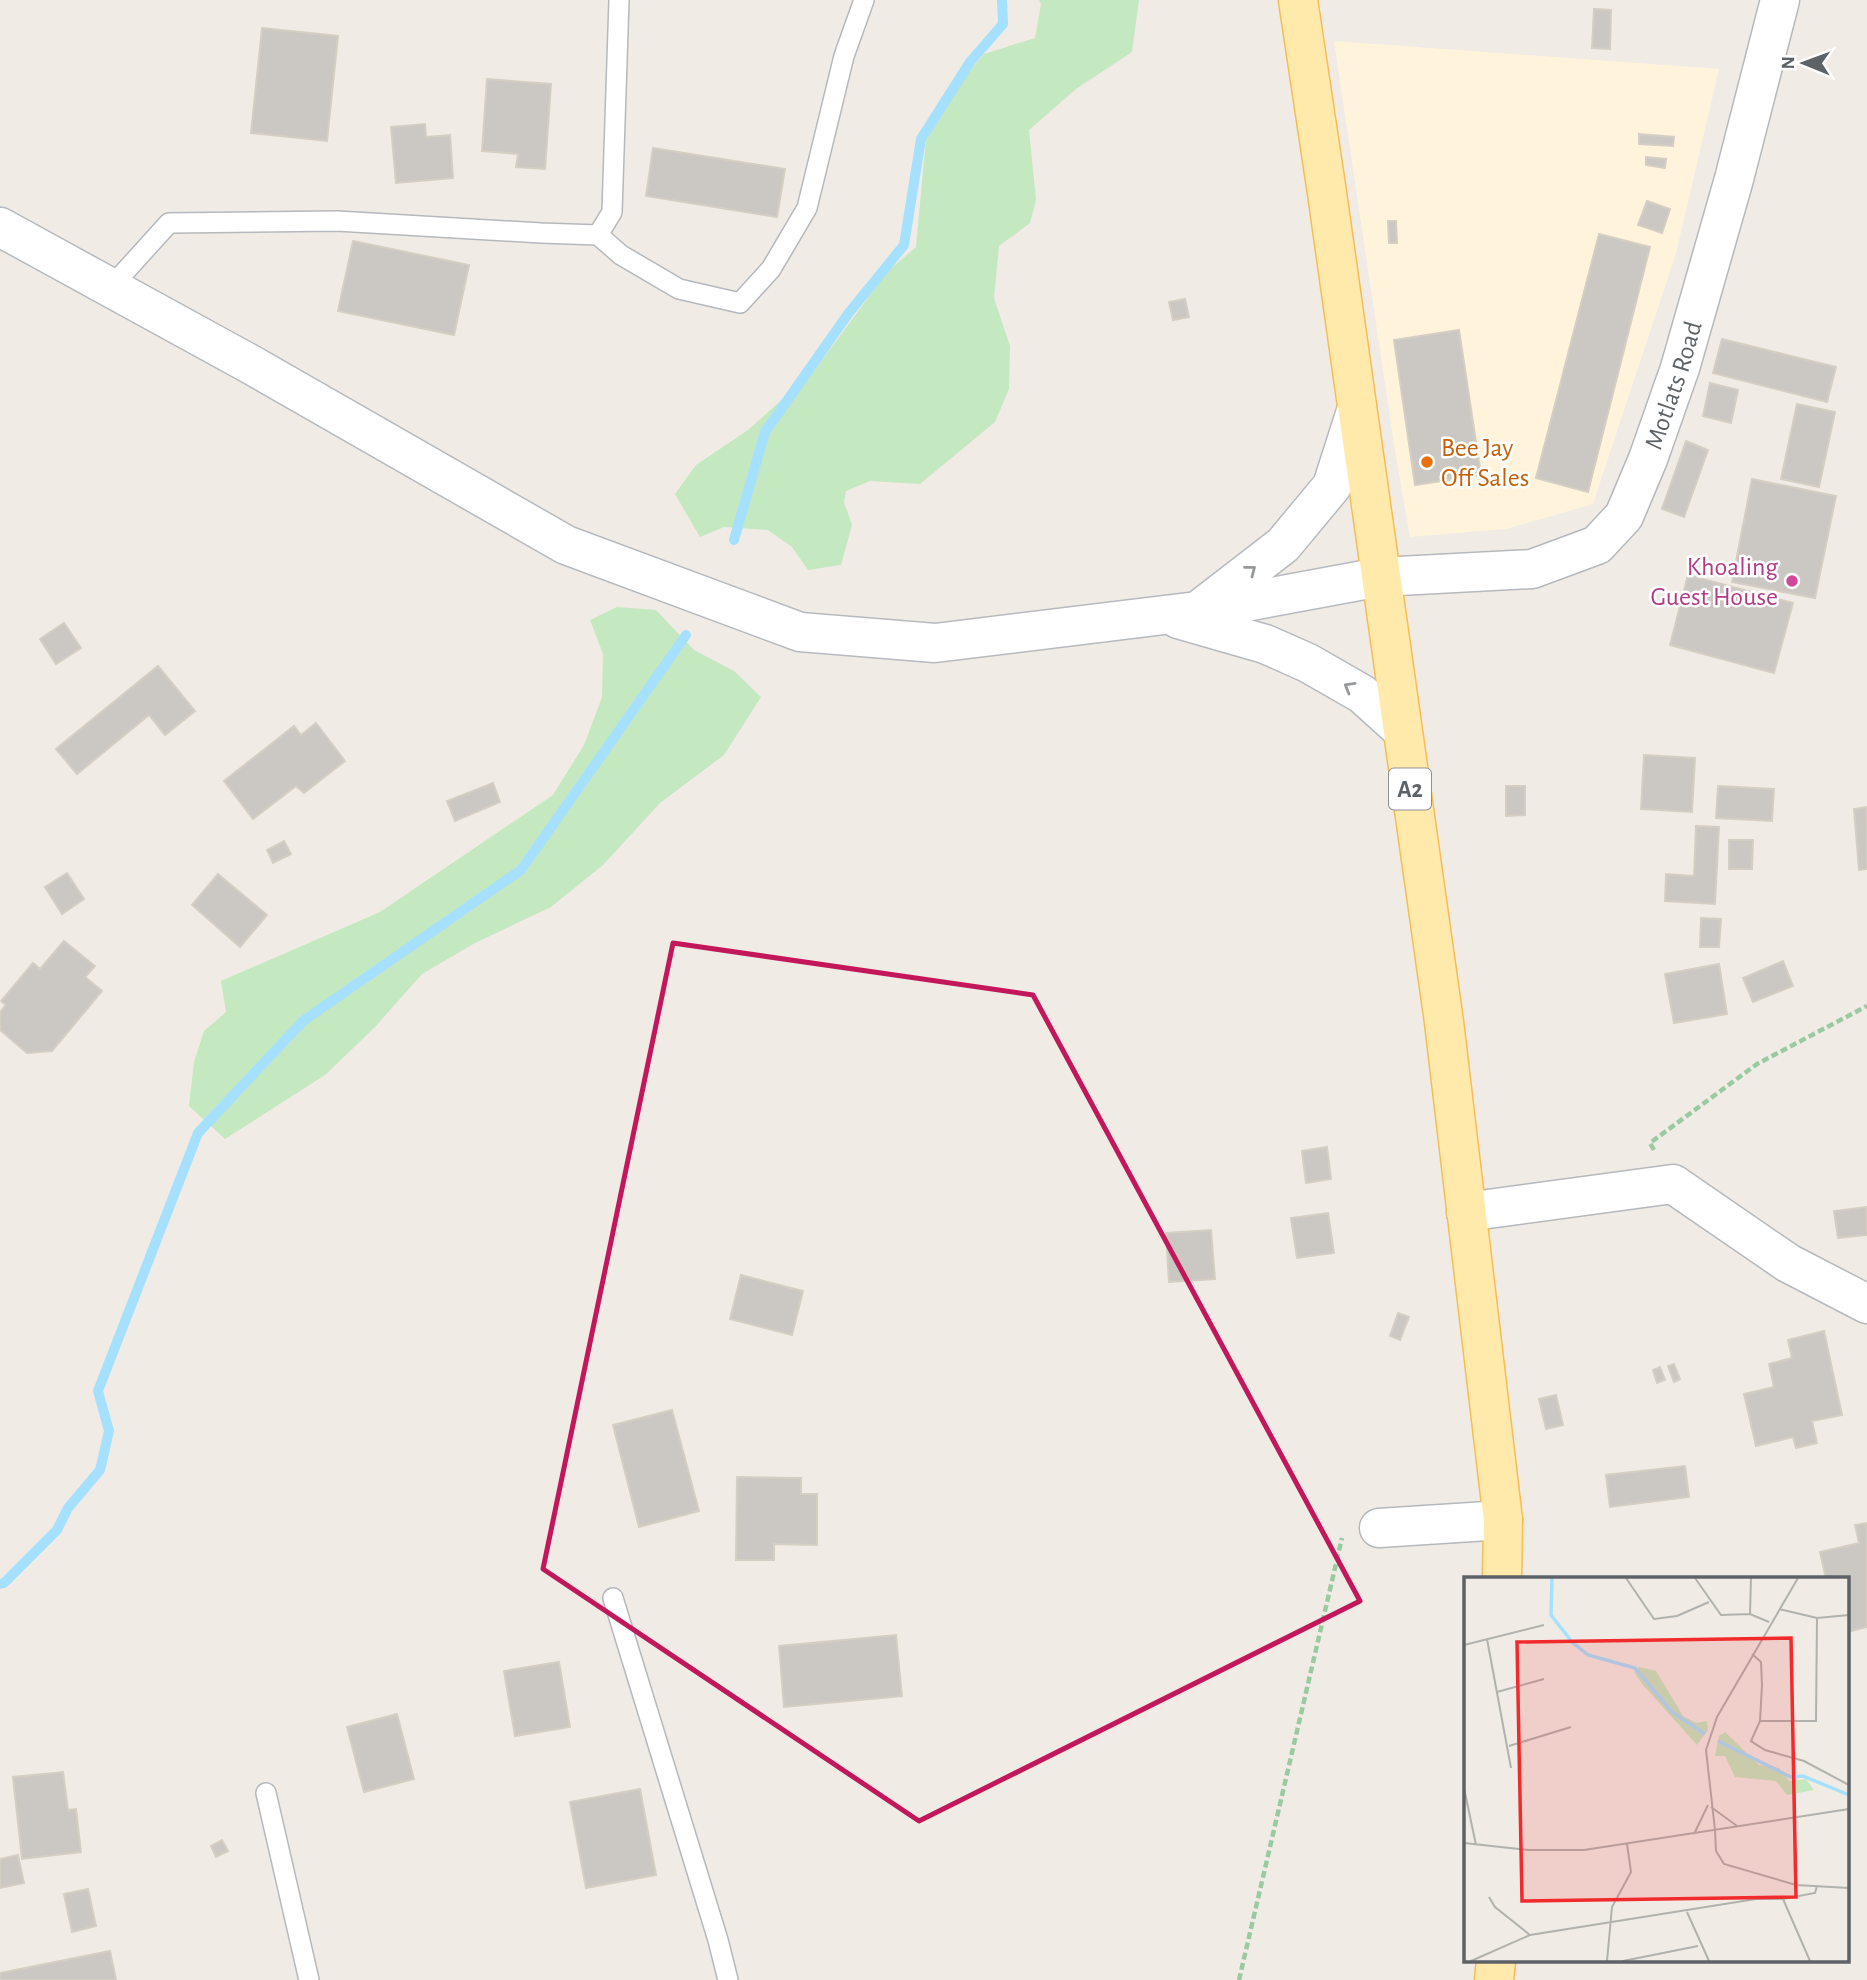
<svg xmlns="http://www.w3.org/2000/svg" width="1867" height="1980" font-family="'Alegreya Sans',sans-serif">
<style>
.commercial{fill:#fff3db}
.green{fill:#c4e8c0}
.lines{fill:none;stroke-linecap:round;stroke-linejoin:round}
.stream{stroke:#a6e0ff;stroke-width:10}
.building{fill:#cbc7c2;stroke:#d5cec3;stroke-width:2}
.service-casing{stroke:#b5b8bc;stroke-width:22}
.minor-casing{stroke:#b5b8bc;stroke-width:41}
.secondary-casing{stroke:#b6babf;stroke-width:41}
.primary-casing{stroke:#f8bc56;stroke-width:41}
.path{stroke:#99caa2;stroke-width:4.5;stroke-dasharray:7 3.5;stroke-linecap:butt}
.service{stroke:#fff;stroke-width:19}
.minor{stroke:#fff;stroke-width:38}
.secondary{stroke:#fff;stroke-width:38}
.primary{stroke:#ffeaab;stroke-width:38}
.oneway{stroke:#96999c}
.marked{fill:none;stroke:#c2185b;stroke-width:5;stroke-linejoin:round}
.food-dot{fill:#e8710a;stroke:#fff;stroke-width:2.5}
.hotel-dot{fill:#d1479c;stroke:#fff;stroke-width:2.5}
.labels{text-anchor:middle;stroke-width:5;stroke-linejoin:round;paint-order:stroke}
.shield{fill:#fff;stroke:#8e9194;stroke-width:2}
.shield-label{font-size:24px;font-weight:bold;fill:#5d6266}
.street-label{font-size:26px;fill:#5d6266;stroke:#fff}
.food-label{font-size:26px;fill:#c56008;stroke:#fff;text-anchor:start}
.hotel-label{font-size:26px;fill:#b23c85;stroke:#fff;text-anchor:end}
.inset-river{fill:none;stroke:#a6e0ff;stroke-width:3.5}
.inset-road{fill:none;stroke:#b1b1ae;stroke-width:2}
.view{fill:#f12a2c;fill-opacity:0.15;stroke:#f12a2c;stroke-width:3.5}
.inset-edge{fill:none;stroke:#5d6266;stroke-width:3.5}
</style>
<rect width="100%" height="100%" fill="#f0ece5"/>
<!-- commercial -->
<path class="commercial" d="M1334,41l385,28 -43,184 -83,251 -87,25 -96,8 -16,-93z"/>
<!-- green -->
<g class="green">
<path d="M1039,0h100l-7,52 -56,37 -47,41 7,70 -6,23 -31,23 -5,52 16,48 -1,43 -14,33 -75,62 -50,-3 -24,10 -2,11 8,23 -11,40 -33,5 -16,-23 -24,-17 -44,-3 -24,10 -25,-43 21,-29 52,-35 66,-59 73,-99 29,-25 10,-109 11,-30 47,-54 51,-16 6,-34z"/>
<path d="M617,607l39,3 38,40 40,21 27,26 -37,58 -64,48 -57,62 -52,42 -76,36 -53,31 -47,53 -50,48 -100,64 -36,-33 5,-44 10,-31 22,-19 -5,-31 159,-69 173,-117 31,-50 18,-48 1,-43 -13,-34z"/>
</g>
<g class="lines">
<!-- stream -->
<g class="stream">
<path d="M734,540l31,-108 83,-118 56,-69 17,-106 49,-77 33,-38 -1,-24"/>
<path d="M0,1584l4,-1 53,-53 11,-22 32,-38 9,-39 -11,-40 100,-258 105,-112 218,-151 165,-235"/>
</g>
</g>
<!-- building -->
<g class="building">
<path d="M1594,9l17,1 -1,39 -18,-1z"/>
<path d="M262,28l76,8 -11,105 -76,-8z"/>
<path d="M487,79l64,5 -6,85 -29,-2 2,-13 -36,-3z"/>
<path d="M425,124l1,13 24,-2 3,43 -57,5 -5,-56z"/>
<path d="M1639,134l35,3 -1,9 -34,-2z"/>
<path d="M653,148l132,21 -8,48 -131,-21z"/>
<path d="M1646,157l20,2 -1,9 -19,-3z"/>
<path d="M1647,201l23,8 -8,24 -24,-8z"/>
<path d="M1388,221h8l1,22h-8z"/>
<path d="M1599,234l51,13 -62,245 -52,-14z"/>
<path d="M353,241l116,24 -15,70 -116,-24z"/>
<path d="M1185,299l4,18 -16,3 -4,-18z"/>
<path d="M1459,330l22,145 -66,10 -21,-145z"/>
<path d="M1722,339l114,28 -9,35 -114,-29z"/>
<path d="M1710,383l28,7 -7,33 -28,-7z"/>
<path d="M1797,404l38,8 -16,75 -38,-8z"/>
<path d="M1686,441l22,9 -24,67 -22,-8z"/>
<path d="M1752,479l84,17 -21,102 -83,-16z"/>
<path d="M1688,575l105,28 -19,70 -104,-28z"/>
<path d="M64,623l17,25 -25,16 -16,-25z"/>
<path d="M158,666l37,45 -30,24 -16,-20 -72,59 -21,-25z"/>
<path d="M316,723l29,38 -41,32 -8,-7 -43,33 -29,-38 70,-55 7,9z"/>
<path d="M1644,755l51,3 -3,54 -51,-3z"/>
<path d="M493,783l7,19 -45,19 -8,-20z"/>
<path d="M1506,786h19v29l-19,1z"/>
<path d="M1718,786l56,3 -2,32 -56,-3z"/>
<path d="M1867,807v62l-8,1 -5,-61z"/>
<path d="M1696,826l23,1 -4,77 -50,-3 1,-27 28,2z"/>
<path d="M1729,840h24l-1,29h-23z"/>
<path d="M284,841l7,13 -18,9 -6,-13z"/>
<path d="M67,873l17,26 -22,15 -17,-27z"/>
<path d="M218,874l49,41 -27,32 -48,-42z"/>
<path d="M1701,918l20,1 -2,28h-19z"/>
<path d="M64,941l31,25 -10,11 17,14 -50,60 -25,2 -27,-23v-18l6,-7 -5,-4 32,-38 7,6z"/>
<path d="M1783,961l10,25 -40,16 -10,-24z"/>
<path d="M1719,964l8,50 -53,9 -9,-49z"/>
<path d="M1327,1147l4,32 -25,4 -4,-32z"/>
<path d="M1867,1207v28l-29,3 -4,-27z"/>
<path d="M1328,1213l6,40 -37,5 -6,-40z"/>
<path d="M1211,1230l4,49 -46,3 -3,-49z"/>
<path d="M741,1275l62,16 -11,44 -62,-16z"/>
<path d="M1398,1313l11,4 -9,23 -10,-4z"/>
<path d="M1824,1331l18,84 -30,6 5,22 -21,5 -3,-11 -37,9 -12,-52 30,-7 -5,-23 23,-6 -4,-18z"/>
<path d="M1674,1364l6,15 -6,3 -6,-16z"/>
<path d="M1660,1367l5,13 -8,3 -4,-13z"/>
<path d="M1556,1395l7,30 -17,4 -7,-30z"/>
<path d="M672,1410l27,101 -60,16 -26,-102z"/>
<path d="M1685,1466l4,31 -79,10 -4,-32z"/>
<path d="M737,1477l64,1v16h16v51l-43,-1v16h-38z"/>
<path d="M1867,1523v104l-19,5v-53h-22l-6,-27 39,-9 -4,-18z"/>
<path d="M896,1635l6,61 -118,11 -5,-61z"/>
<path d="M559,1662l11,65 -55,9 -11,-65z"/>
<path d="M397,1714l17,65 -50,13 -17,-65z"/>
<path d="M63,1772l5,38 8,-1 5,43 -59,7 -9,-82z"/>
<path d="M640,1789l16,86 -70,13 -16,-86z"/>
<path d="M222,1840l6,11 -12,6 -5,-11z"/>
<path d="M18,1855l6,28 -24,5v-29z"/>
<path d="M88,1889l8,37 -24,6 -8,-38z"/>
<path d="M110,1951l6,29h-116v-7z"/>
</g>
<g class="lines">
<defs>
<g id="service">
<path d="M598,235l14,-23 7,-212"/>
<path d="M110,288l59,-65 168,-2 204,12 57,2 23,20 58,34 61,14 31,-34 36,-61 37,-152 20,-56"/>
<path d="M613,1598l105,342 10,40"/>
<path d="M266,1793l43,187"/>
</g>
<g id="minor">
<path id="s1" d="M1380,577l152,-8 65,-24 27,-29 24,-57 32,-91 54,-189 46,-179"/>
<path d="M1466,1212l207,-28 115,79 79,41"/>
<path d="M1379,1528l124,-8"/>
</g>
<g id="secondary">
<path d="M0,227l250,137 316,181 234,87 135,11 262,-32 183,-34"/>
<path d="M1204,606l79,-61 49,-59 25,-78"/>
<path d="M1178,619l87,25 43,19 54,31 40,36"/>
</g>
<g id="primary">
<path d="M1298,0l29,193 117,829 59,498 -1,59"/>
<path d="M1494,1980l2,-19"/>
</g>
</defs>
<!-- service casing -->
<use href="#service" class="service-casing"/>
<!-- minor casing -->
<use href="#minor" class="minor-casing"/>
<!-- secondary casing -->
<use href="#secondary" class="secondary-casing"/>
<!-- primary casing -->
<use href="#primary" class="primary-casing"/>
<!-- path -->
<g class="path">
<path d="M1654,1150l-4,-7 107,-79 110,-58"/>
<path d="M1239,1980l103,-442"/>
</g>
<!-- service -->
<use href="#service" class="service"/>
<!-- minor -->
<use href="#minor" class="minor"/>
<!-- secondary -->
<use href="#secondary" class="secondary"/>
<!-- primary -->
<use href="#primary" class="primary"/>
</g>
<!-- one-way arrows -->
<defs><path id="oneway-chevron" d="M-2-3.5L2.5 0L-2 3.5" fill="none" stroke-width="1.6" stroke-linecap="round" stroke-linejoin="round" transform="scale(1.75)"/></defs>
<g class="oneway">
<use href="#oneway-chevron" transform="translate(1251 570) rotate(-38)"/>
<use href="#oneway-chevron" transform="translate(1349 687) rotate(-150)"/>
</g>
<!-- marked area -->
<path class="marked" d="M673,943l360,52 327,606 -441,220 -376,-252z"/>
<!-- markers -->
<circle class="food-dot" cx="1427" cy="462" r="7"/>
<circle class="hotel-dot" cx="1792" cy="581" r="7"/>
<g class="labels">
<!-- shield labels -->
<rect class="shield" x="1389" y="768.5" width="42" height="41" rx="5"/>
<g class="shield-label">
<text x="1410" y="797">A2</text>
</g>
<!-- street labels -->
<g class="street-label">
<text dy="9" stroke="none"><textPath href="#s1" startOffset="401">Motlats Road</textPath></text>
</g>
<!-- food labels -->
<g class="food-label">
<text x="1441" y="456">Bee Jay<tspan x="1441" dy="30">Off Sales</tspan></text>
</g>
<!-- hotel labels -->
<g class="hotel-label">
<text x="1778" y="575">Khoaling<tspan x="1778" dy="30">Guest House</tspan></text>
</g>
</g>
<!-- overview -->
<g transform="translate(1464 1577)">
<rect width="385" height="385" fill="#f0ece5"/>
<path d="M175,90l17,4 27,45 13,7 11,-2 1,9 -11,15 -54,-60 -9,-13zM261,155l34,33 20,3 10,13 17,-2 8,11 -27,5 -11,-14 -41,-4 -10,-21h-10l4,-20z" fill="#c4e8c0"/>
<path class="inset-river" d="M88,1l-1,37 21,27 16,13 47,13 37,44 33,22M254,164l73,36 12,-1 46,19"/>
<path class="inset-road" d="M162,1l28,41 23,-3 32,-14M231,1l26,37 29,-1 19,8M315,32l38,9 32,-3M286,37l1,-36M23,62l24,129M0,68l80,-20M288,77l9,8 1,23 -2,36 -9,20 14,9 39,11 45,24M33,115l47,-13M296,144h56l1,-103M45,169l62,-19M0,211l12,57M247,230l26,19M251,253l1,21 8,13 72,21 53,3M251,253l-9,-80 11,-33 81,-139M230,257l14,-29M0,266l64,7h56l265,-41M25,320l6,10 35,28M319,322l27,62M223,335l22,49M7,384l59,-26 226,-36h27l32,-6 2,-7M143,384l5,-54 19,-35 -4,-28M159,384l75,-15"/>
<path class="view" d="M327,61l5,259 -274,4 -5,-259z"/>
<rect width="385" height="385" class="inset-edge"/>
</g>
<!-- north arrow -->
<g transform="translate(1804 63) rotate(271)" stroke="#ffffff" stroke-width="5" paint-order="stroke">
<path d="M0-5L12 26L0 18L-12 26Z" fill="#5d6266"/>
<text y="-10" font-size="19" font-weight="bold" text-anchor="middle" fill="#5d6266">N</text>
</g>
</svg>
